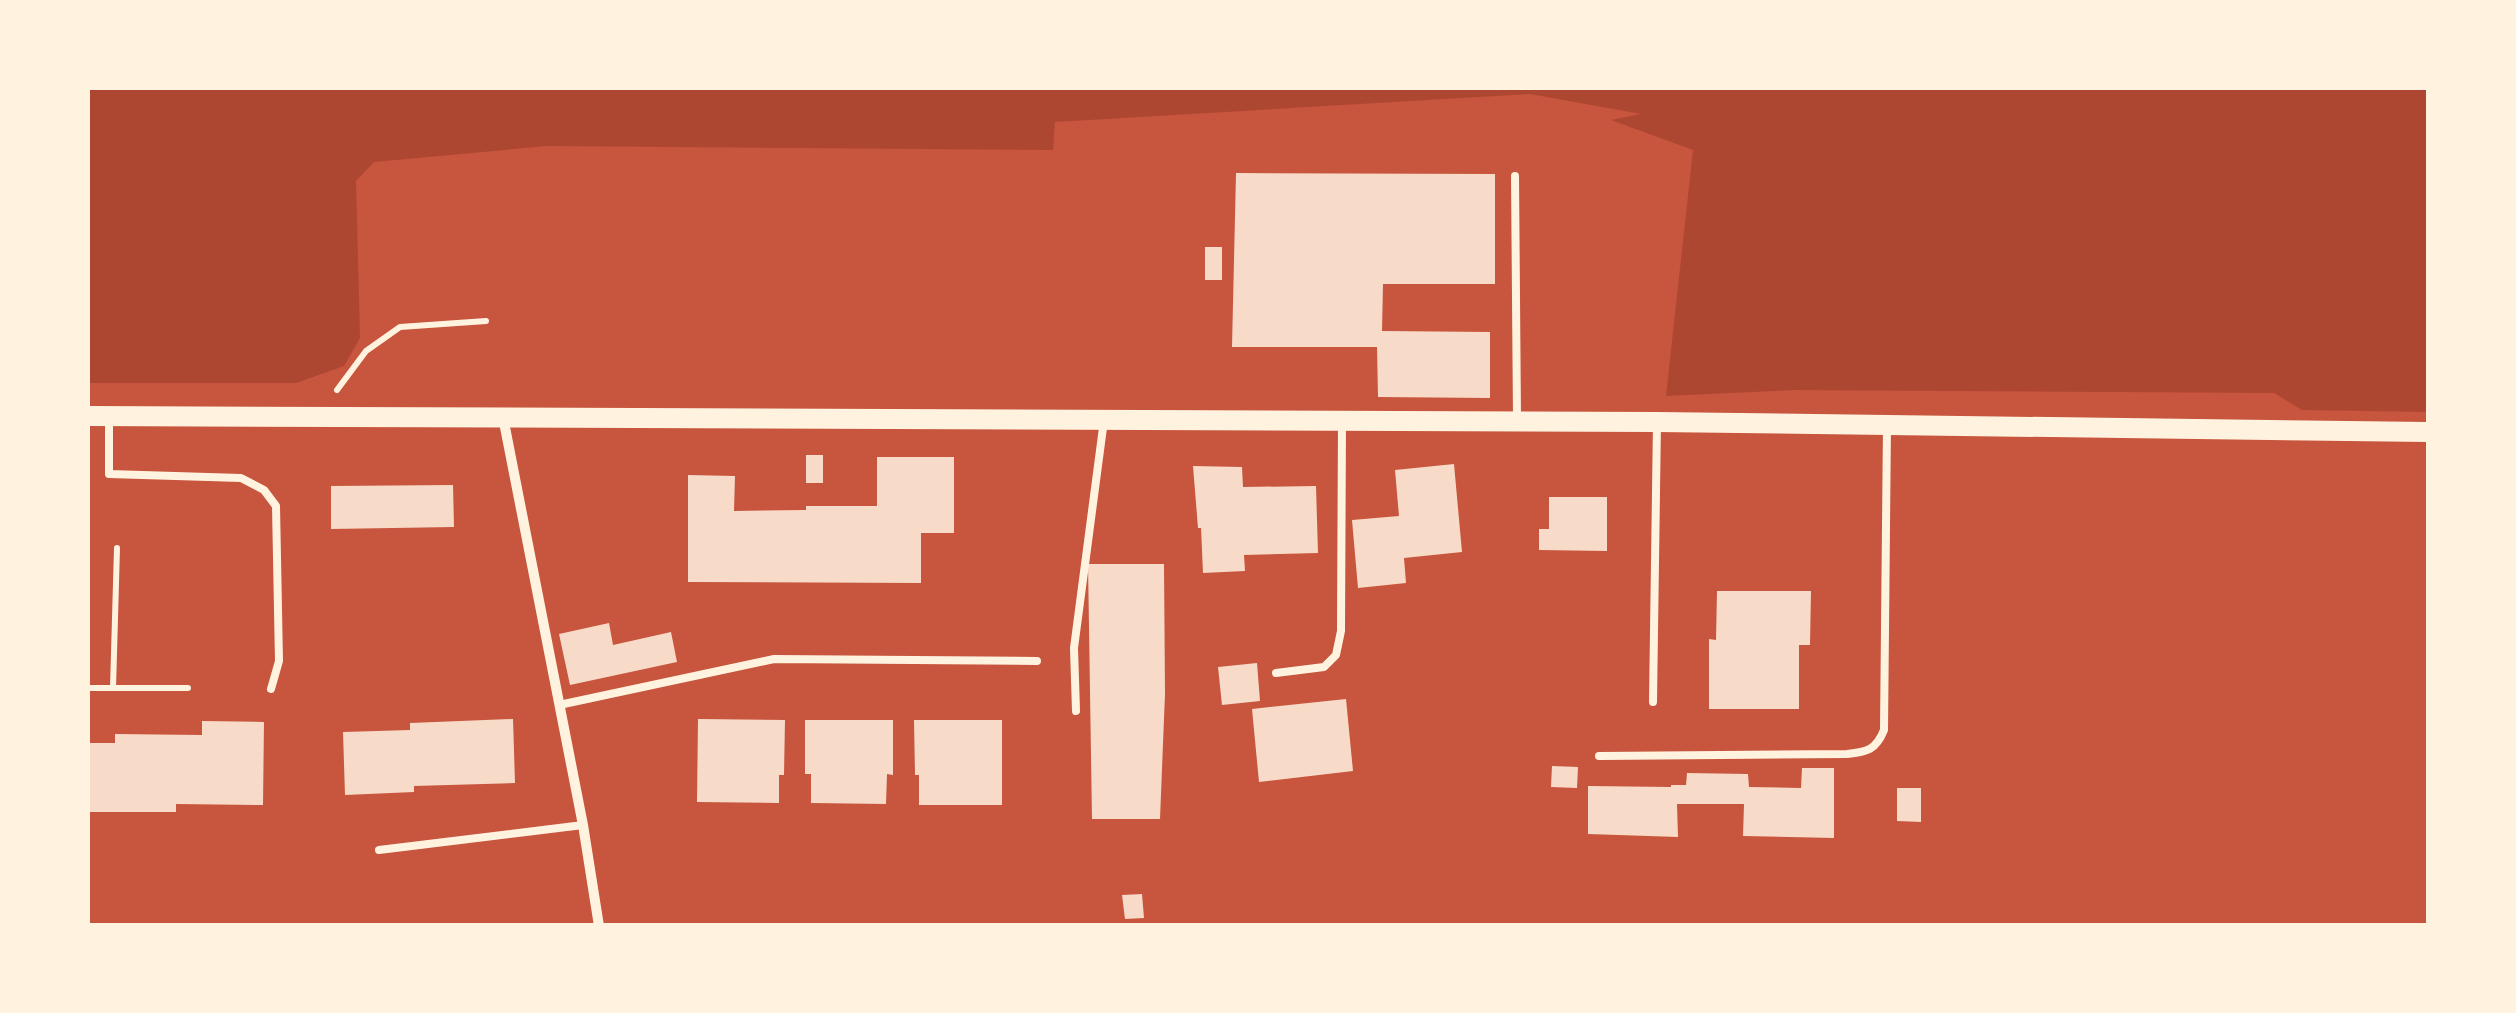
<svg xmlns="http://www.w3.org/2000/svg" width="2516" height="1013" font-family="'DejaVu Sans',sans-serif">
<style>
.green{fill:#ae4732}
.building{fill:#f7dbc8}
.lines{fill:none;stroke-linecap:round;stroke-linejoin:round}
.path{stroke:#fff3e0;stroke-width:6}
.service{stroke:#fff3e0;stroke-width:8}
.minor{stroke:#fff3e0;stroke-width:10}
.secondary{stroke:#fff3e0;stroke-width:20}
</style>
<rect width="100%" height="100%" fill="#c8553d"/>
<!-- green -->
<path class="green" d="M88,88h2340v324l-126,-2 -28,-17 -480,-3 -128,6 27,-246 -82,-30 30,-6 -111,-20 -475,28 -2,28 -506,-4 -173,16 -18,19 4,157 -16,28 -48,17h-208z"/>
<!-- building -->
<g class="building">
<path d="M1236,173l259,1v110h-112l-1,47 108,1v66l-112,-1 -1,-50h-145z"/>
<rect x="1205" y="247" width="17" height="33"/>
<rect x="806" y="455" width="17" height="28"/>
<path d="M877,457h77v76h-33v50l-233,-1v-107l47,1 -1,35 72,-1v-4h71z"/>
<path d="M1454,464l8,88 -58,6 2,25 -48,5 -6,-68 47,-4 -4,-46z"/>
<path d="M1193,466l49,1 1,20 73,-1 2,67 -74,2 1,16 -42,2 -2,-45h-3z"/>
<path d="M453,485l1,42 -123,2v-43z"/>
<path d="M1549,497h58v54l-68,-1v-21h10z"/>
<path d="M1088,564h76l1,130 -5,125h-68z"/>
<path d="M1717,591h94l-1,54h-11v64h-90v-70l7,1z"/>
<path d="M609,623l4,22 58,-13 6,30 -107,23 -11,-51z"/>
<path d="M1257,663l3,38 -38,4 -4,-38z"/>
<path d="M1346,699l7,72 -94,11 -7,-73z"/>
<path d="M513,719l2,64 -101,3v6l-69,3 -2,-63 67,-2v-7z"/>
<path d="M698,719l87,1 -1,55h-5v28l-82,-1z"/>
<path d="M805,720h88v55l-6,-1 -1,30 -75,-1v-29h-6z"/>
<path d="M914,720h88v85h-83v-30h-4z"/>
<path d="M202,721l62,1 -1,83 -87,-1v8h-88v-69h27v-9l87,1z"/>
<path d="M1552,766l26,1 -1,21 -26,-1z"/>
<path d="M1802,768h32v70l-91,-2 1,-32h-67l1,33 -90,-3v-48l83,1v-2h15l1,-12 61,1 1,13 52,1z"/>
<path d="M1897,788h24v34l-24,-1z"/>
<path d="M1142,894l2,24 -19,1 -3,-24z"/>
</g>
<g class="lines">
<!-- path -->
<g class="path">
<path d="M337,390l29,-39 34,-24 86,-6"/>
<path d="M88,688h100"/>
<path d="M113,688l4,-140"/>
</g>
<!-- service -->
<g class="service">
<path d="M1515,176l2,242"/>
<path d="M109,420v54l132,4 23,12 12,16 3,155 -8,28"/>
<path d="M1276,673l48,-6 12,-12 5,-24 1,-210"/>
<path d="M1653,702l4,-280"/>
<path d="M559,705l215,-46 263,2"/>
<path d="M1076,711l-2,-63 30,-228"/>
<path d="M1599,756l248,-2c20,-2 29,-4 37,-24l3,-305"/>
<path d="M379,850l204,-25"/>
</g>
<!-- minor -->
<path class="minor" d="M503,417l80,408 16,101"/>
<!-- secondary -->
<path class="secondary" d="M88,416l1569,6 771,10"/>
</g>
<!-- border -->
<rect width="2516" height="1013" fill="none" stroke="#fff3e0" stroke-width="180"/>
</svg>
